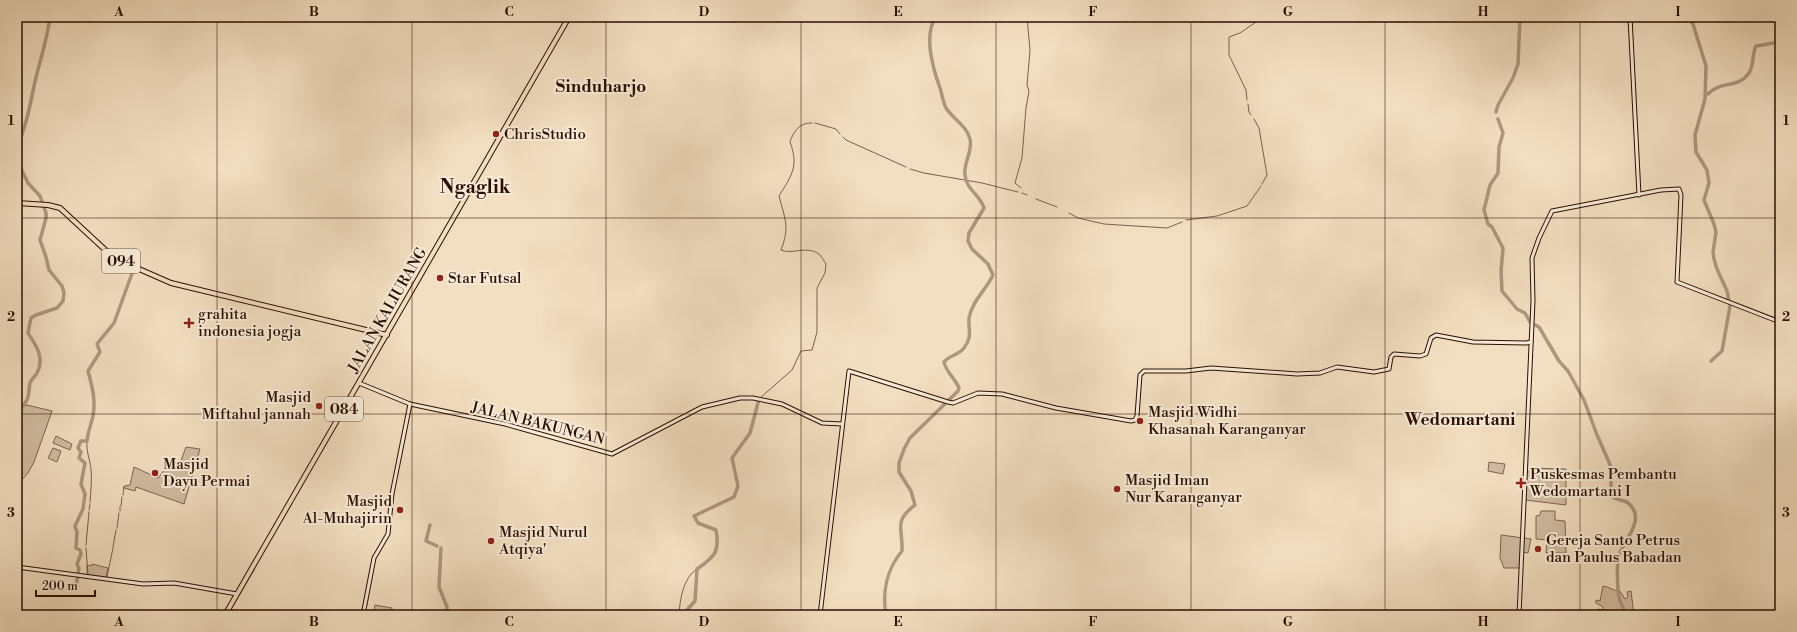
<svg xmlns="http://www.w3.org/2000/svg" width="1797" height="632" font-family="'Libre Bodoni',serif">
<style>
.green{fill:#d0bba0;stroke:#7e6451}
.lines{fill:none;stroke-linecap:round;stroke-linejoin:round}
.stream{stroke:#7a604d;stroke-width:1}
.river{stroke:#ae977f;stroke-width:3.5}
.secondary-casing{stroke:#2b0e02;stroke-width:5}
.primary-casing{stroke:#2b0e02;stroke-width:6}
.secondary{stroke:#f7ead6;stroke-width:3}
.primary{stroke:#f2dec0;stroke-width:4}
.grid{fill:none;stroke:#2b0e02;stroke-width:1;stroke-opacity:0.55}
.poi-dot{fill:#8f2418;stroke:#f7ead6;stroke-width:1.5}
.labels{text-anchor:middle;stroke-width:4;stroke-linejoin:round;paint-order:stroke}
.shield{fill:#f7ead6;stroke:#685042;stroke-width:1}
.shield-label{font-size:14px;font-weight:bold;fill:#2b0e02}
.poi-label{font-size:15px;fill:#2b0e02;stroke:#f7ead6;text-anchor:start}
.street-label{font-size:15px;fill:#2b0e02;stroke:#f7ead6}
.quarter-label{font-size:17px;font-weight:bold;fill:#2b0e02;stroke:#f7ead6}
.district-label{font-size:19px;font-weight:bold;fill:#2b0e02;stroke:#f7ead6}
.neatline{fill:none;stroke:#2b0e02;stroke-width:1.5}
.grid-label{font-size:13px;text-anchor:middle;font-weight:bold;fill:#2b0e02}
</style>
<rect width="100%" height="100%" fill="#f2dec0"/>
<filter id="stains"><feTurbulence type="fractalNoise" baseFrequency=".005" numOctaves="4"/><feColorMatrix values="0 0 0 0 .2 0 0 0 0 .09 0 0 0 0 .02 0 0 0 .5 -.17"/></filter>
<radialGradient id="worn" r=".72"><stop offset=".6" stop-color="#630" stop-opacity="0"/><stop offset="1" stop-color="#630" stop-opacity=".3"/></radialGradient>
<!-- green -->
<g class="green">
<path d="M27,405l25,6 -18,51 -6,11 -11,12v-77z"/>
<path d="M56,436l16,8 -2,6 -17,-7z"/>
<path d="M186,447l14,2 -16,55 -48,-17 -1,4 -11,-3 1,-2 5,-1 4,-18 24,11 10,-13 11,1z"/>
<path d="M53,448l8,3 -4,11 -9,-4z"/>
<path d="M1489,462l16,2 -2,10 -15,-3z"/>
<path d="M1526,468l40,1v36l-41,-5z"/>
<path d="M1541,511h14v9l10,1 1,32h-20l1,-13 -11,-1v-23l4,-1z"/>
<path d="M1501,535l30,4 -3,14 -7,-1 -1,16h-16l-4,-10z"/>
<path d="M92,564l16,4 -2,11 -19,-4v-10l5,1z"/>
<path d="M1603,586c7,1 10,5 17,5l5,8 3,-2 -1,-5 4,-1 3,24h-31l-6,-3 1,-3 5,1v-3l-7,-4v-3l4,1z"/>
<path d="M375,605l17,3 -1,7h-18z"/>
</g>
<g class="lines">
<!-- stream -->
<g class="stream">
<path d="M1247,100l-1,-10 -17,-35v-18l11,-4 16,-11 21,-5"/>
<path d="M1248,104l1,8 2,3"/>
<path d="M1254,119l5,9 8,47 -5,9"/>
<path d="M815,123l21,6 4,5"/>
<path d="M843,137l3,3 60,27"/>
<path d="M910,169l14,4 58,10 36,9"/>
<path d="M1021,188l-6,-5 7,-25 4,-50 3,-17 -2,-6 3,-35 -3,-33"/>
<path d="M1022,193l5,2"/>
<path d="M1036,199l21,8"/>
<path d="M1069,213l9,5 26,6 63,4 15,-6"/>
<path d="M1186,220l31,-4 30,-10 14,-20"/>
<path d="M760,398l32,-28 9,-19 11,-1 5,-18v-44l8,-15 1,-9c-2,-3 -5,-8 -7,-10 -12,-9 -27,1 -38,-4 9,-23 4,-31 -2,-54 13,-21 20,-30 11,-54 3,-10 10,-20 22,-19"/>
<path d="M87,441c-1,10 3,19 4,28 1,11 0,21 -1,33"/>
<path d="M123,495l1,-9"/>
<path d="M121,506l1,-9"/>
<path d="M89,510l1,-6"/>
<path d="M120,511v-4"/>
<path d="M117,528l2,-15"/>
<path d="M86,545l3,-33"/>
<path d="M113,547l3,-17"/>
<path d="M86,548l2,27"/>
<path d="M107,577l6,-29"/>
<path d="M679,615c1,-16 4,-37 18,-46"/>
</g>
<!-- river -->
<g class="river">
<path d="M1688,17l5,7 13,42 -1,33 -10,36 1,17 11,18 2,13 -5,17 10,24 2,8 -3,20 1,7 3,10 10,22 3,15 -8,45 -11,10"/>
<path d="M1708,94c13,-14 30,-5 41,-21 5,-8 3,-19 7,-27l24,-4"/>
<path d="M1496,112l2,-7 15,-27 5,-14 2,-47"/>
<path d="M1498,119l5,14 -4,14 -1,26 -8,12 -6,25 4,14 4,3 11,21 -2,23 1,20 15,18 8,4 5,9 9,5 20,34 9,10 16,29 13,35"/>
<path d="M17,146c9,-19 13,-40 17,-60 5,-23 13,-45 16,-69"/>
<path d="M17,161l11,22 12,13 6,17v5l-6,22 6,17 3,13 13,16 2,7 -1,8 -6,7 -21,7 -5,3 -3,15c8,12 17,25 9,40 -2,4 -6,6 -7,10 -2,10 0,17 -8,23l-5,-1"/>
<path d="M1598,437l13,30v26l2,4c4,3 10,3 14,5 22,17 -5,39 -9,56 -1,9 -1,34 2,43 2,5 4,8 6,14"/>
<path d="M430,525l-4,16 11,5"/>
<path d="M441,548l-2,39 8,20v8"/>
<path d="M78,573l1,-5 -2,-4 4,-10 -1,-4 -4,-2 1,-16 -2,-6 8,-17 2,-15 -4,-10 4,-21 -6,-5 2,-6 -3,-4 3,-7h6c1,-9 4,-17 6,-25 3,-16 -1,-30 -5,-45l12,-19 -3,-8 17,-21 20,-55"/>
<path d="M75,588l3,-12"/>
<path d="M687,615v-5l8,-9 2,-32c18,-12 23,-18 19,-39l-18,-7 -4,-7 40,-19 4,-11 -6,-28 18,-25 9,-34"/>
<path d="M886,615c-4,-23 1,-46 16,-64 1,-24 -9,-29 13,-46l-4,-14 -12,-19v-9l5,-14 6,-11 48,-47 1,-3c-4,-10 -13,-16 -15,-26 5,-7 14,-6 20,-14 9,-12 4,-18 5,-30 3,-17 17,-28 24,-43l-5,-11 -16,-15 -4,-8 1,-8 15,-25c-4,-13 -18,-19 -19,-33 -2,-12 8,-23 5,-36 -3,-13 -17,-20 -24,-31 -3,-6 -4,-14 -6,-20 -7,-19 -17,-54 -4,-71"/>
</g>
<defs>
<g id="secondary">
<path d="M1630,17l9,178"/>
<path d="M359,383l51,21 95,20 107,30 90,-47 38,-9h13l29,6 40,19 20,1"/>
<path d="M17,567l126,17 31,-1 63,11"/>
<path d="M363,615l11,-57 14,-24 4,-40 18,-90"/>
<path d="M820,615l29,-244 99,31 5,1 25,-10 24,1 54,14 75,13 4,-1 2,-4 3,-41 4,-4h42l25,-3 86,6 23,-1 17,-6 37,5 15,-3 2,-12 3,-3 26,2 6,-2 5,-16 5,-3 37,7 53,1 5,-1"/>
<path d="M1519,615l14,-314 -1,-43 7,-20 13,-27 109,-21 18,-1 2,6 -4,87 103,40"/>
</g>
<g id="primary">
<path d="M17,203l31,2 12,3 54,50 57,25 216,52"/>
<path d="M225,615l344,-598"/>
</g>
</defs>
<!-- secondary casing -->
<use href="#secondary" class="secondary-casing"/>
<!-- primary casing -->
<use href="#primary" class="primary-casing"/>
<!-- secondary -->
<use href="#secondary" class="secondary"/>
<!-- primary -->
<use href="#primary" class="primary"/>
</g>
<!-- grid -->
<path class="grid" d="M217,17v598M412,17v598M606,17v598M801,17v598M996,17v598M1191,17v598M1385,17v598M1580,17v598M17,218h1763M17,414h1763"/>
<!-- markers -->
<g class="poi-dot">
<circle cx="496" cy="134" r="4"/>
<circle cx="440" cy="278" r="4"/>
<path d="M187 317h4v4h4v4h-4v4h-4v-4h-4v-4h4z"/>
<circle cx="319" cy="406" r="4"/>
<circle cx="1140" cy="421" r="4"/>
<circle cx="155" cy="473" r="4"/>
<path d="M1519 477h4v4h4v4h-4v4h-4v-4h-4v-4h4z"/>
<circle cx="1117" cy="489" r="4"/>
<circle cx="400" cy="510" r="4"/>
<circle cx="491" cy="541" r="4"/>
<circle cx="1538" cy="549" r="4"/>
</g>
<g class="labels">
<!-- shield labels -->
<g class="shield">
<rect x="102" y="249" width="38" height="24" rx="3"/>
<rect x="325" y="397" width="38" height="24" rx="3"/>
</g>
<g class="shield-label">
<text x="121" y="266">094</text>
<text x="344" y="414">084</text>
</g>
<!-- poi labels -->
<g class="poi-label">
<text x="504" y="139">ChrisStudio</text>
<text x="448" y="283">Star Futsal</text>
<text x="198" y="319">grahita<tspan x="198" dy="17">indonesia jogja</tspan></text>
<text x="311" y="402" text-anchor="end">Masjid<tspan x="311" dy="17">Miftahul jannah</tspan></text>
<text x="1148" y="417">Masjid Widhi<tspan x="1148" dy="17">Khasanah Karanganyar</tspan></text>
<text x="163" y="469">Masjid<tspan x="163" dy="17">Dayu Permai</tspan></text>
<text x="1530" y="479">Puskesmas Pembantu<tspan x="1530" dy="17">Wedomartani I</tspan></text>
<text x="1125" y="485">Masjid Iman<tspan x="1125" dy="17">Nur Karanganyar</tspan></text>
<text x="392" y="506" text-anchor="end">Masjid<tspan x="392" dy="17">Al-Muhajirin</tspan></text>
<text x="499" y="537">Masjid Nurul<tspan x="499" dy="17">Atqiya'</tspan></text>
<text x="1546" y="545">Gereja Santo Petrus<tspan x="1546" dy="17">dan Paulus Babadan</tspan></text>
</g>
<!-- street labels -->
<g class="street-label">
<text transform="translate(387 310) rotate(-60)" y="5">JALAN KALIURANG</text>
<text transform="translate(538 423) rotate(14)" y="5">JALAN BAKUNGAN</text>
</g>
<!-- quarter labels -->
<g class="quarter-label">
<text x="601" y="92">Sinduharjo</text>
<text x="1460" y="425">Wedomartani</text>
</g>
<!-- district labels -->
<g class="district-label">
<text x="475" y="193">Ngaglik</text>
</g>
</g>
<!-- margin -->
<rect width="1797" height="632" fill="none" stroke="#f2dec0" stroke-width="44"/>
<!-- scale -->
<path d="M36 590v6h59v-6" fill="none" stroke="#2b0e02" stroke-width="2"/>
<text x="42" y="590" font-size="12" fill="#2b0e02" stroke="#f7ead6" stroke-width="3" paint-order="stroke">200 m</text>
<rect x="22" y="22" width="1753" height="588" class="neatline"/>
<g class="grid-label">
<text x="119" y="16">A</text>
<text x="314" y="16">B</text>
<text x="509" y="16">C</text>
<text x="704" y="16">D</text>
<text x="898" y="16">E</text>
<text x="1093" y="16">F</text>
<text x="1288" y="16">G</text>
<text x="1483" y="16">H</text>
<text x="1678" y="16">I</text>
<text x="11" y="125">1</text>
<text x="1786" y="125">1</text>
<text x="11" y="321">2</text>
<text x="1786" y="321">2</text>
<text x="11" y="517">3</text>
<text x="1786" y="517">3</text>
<text x="119" y="626">A</text>
<text x="314" y="626">B</text>
<text x="509" y="626">C</text>
<text x="704" y="626">D</text>
<text x="898" y="626">E</text>
<text x="1093" y="626">F</text>
<text x="1288" y="626">G</text>
<text x="1483" y="626">H</text>
<text x="1678" y="626">I</text>
</g>
<rect width="100%" height="100%" filter="url(#stains)"/>
<rect width="100%" height="100%" fill="url(#worn)"/>
</svg>
